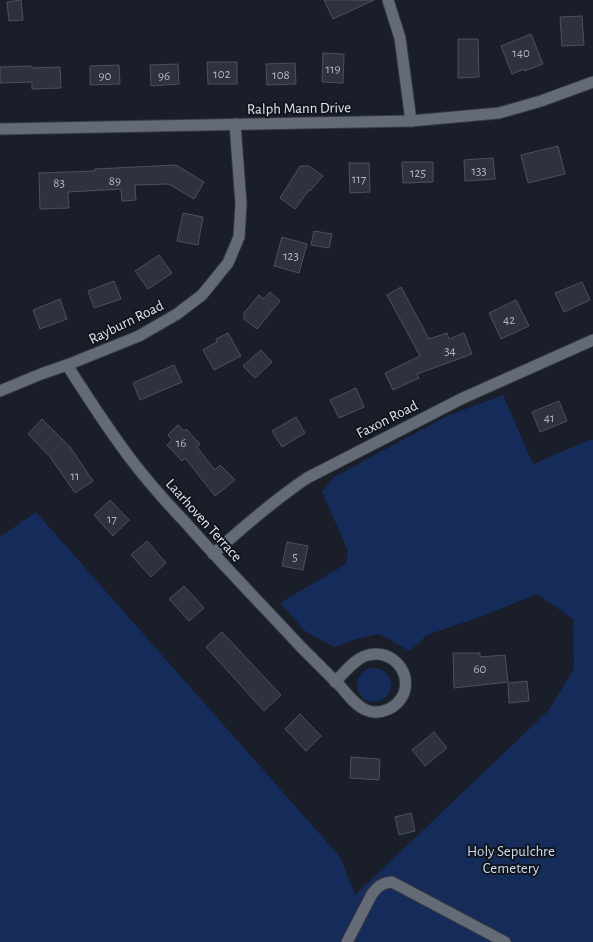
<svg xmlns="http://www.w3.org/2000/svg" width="593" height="942" font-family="'Alegreya Sans',sans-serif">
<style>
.green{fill:#152b59}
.building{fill:#2d323d;stroke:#4b525d}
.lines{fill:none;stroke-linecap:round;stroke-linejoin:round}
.service-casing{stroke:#353840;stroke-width:13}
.minor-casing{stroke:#353840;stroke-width:13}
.service{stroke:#646a76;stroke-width:11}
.minor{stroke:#646a76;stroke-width:11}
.labels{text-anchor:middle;stroke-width:4;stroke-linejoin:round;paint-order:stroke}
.number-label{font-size:13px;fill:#b2b7bf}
.street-label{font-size:15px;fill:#dfe3ea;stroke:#10151e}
.park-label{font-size:15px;fill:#ced9ec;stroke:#10151e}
</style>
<rect width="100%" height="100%" fill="#191e28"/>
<!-- green -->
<g class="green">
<path d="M503,395l30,69 59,-25 1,2v501h-593v-405l36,-25 304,345 15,38 193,-184 26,-42 -1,-50 -36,-25 -51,21 -59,20 -17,16 -31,-17 -22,5 -23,8 -29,-16 -25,-28 66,-39 2,-13 -26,-59 12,-15 113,-61z"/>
<circle cx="374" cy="685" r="17"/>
</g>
<!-- building -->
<g class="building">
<path d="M21,0l2,20 -14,1 -2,-19z"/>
<path d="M324,0h50l-41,19z"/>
<path d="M582,16l2,29 -22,1 -2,-29z"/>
<path d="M531,34l12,30 -18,7 -1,-2 -12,5 -11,-28z"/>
<path d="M458,39h20l1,38 -21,1z"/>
<path d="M323,53l21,1 -1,29 -21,-1z"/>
<path d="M207,62h30v22h-29z"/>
<path d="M295,63l1,21 -29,1 -1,-21z"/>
<path d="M178,64l1,20 -28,2 -1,-21z"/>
<path d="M119,65l1,19 -30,1v-19z"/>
<path d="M32,66v2l28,-1 1,21 -29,1v-7l-32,1v-16z"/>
<path d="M558,146l7,28 -37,9 -7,-28z"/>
<path d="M493,158l2,21 -30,2 -1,-21z"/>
<path d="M402,162h31v20l-30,1z"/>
<path d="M349,163h20l1,29 -20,1z"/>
<path d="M176,165l28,17 -10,17 -25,-15 -34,1 1,15 -14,1 -1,-12 -53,3 1,16 -29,1 -1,-36 56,-2v-2z"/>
<path d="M300,166h9l14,10 -13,15 -1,-1 -14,19 -15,-11z"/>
<path d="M183,213l20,4 -5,28 -21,-4z"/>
<path d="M314,231l18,3 -3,14 -18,-3z"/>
<path d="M282,237l25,7 -8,29 -25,-7z"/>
<path d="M159,255l13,18 -24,16 -13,-18z"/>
<path d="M114,281l7,18 -27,9 -6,-17z"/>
<path d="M582,282l8,18 -26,12 -9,-19z"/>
<path d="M401,287l28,52 18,-6 2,6 15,-6 8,21 -55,20 2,4 -26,12 -8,-17 35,-17 -33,-61z"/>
<path d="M270,292l10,9 -23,28 -13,-10v-6l15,-18 5,4z"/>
<path d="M60,299l7,20 -27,10 -7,-19z"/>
<path d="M516,300l13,26 -28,13 -12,-26z"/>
<path d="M228,333l13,23 -27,14 -11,-20 14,-8 -1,-3z"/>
<path d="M261,350l11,12 -17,16 -12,-12z"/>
<path d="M174,365l8,17 -42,18 -7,-17z"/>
<path d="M356,388l8,19 -25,11 -9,-18z"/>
<path d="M559,401l8,20 -27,11 -8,-20z"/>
<path d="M296,417l9,16 -23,14 -10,-16z"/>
<path d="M42,419l28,28 23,34 -18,12 -25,-36 -22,-23z"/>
<path d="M178,425l6,6 2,-2 14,15 -3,3 18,23 5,-5 15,15 -20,16 -30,-38 -3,3 -15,-16 5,-5 -4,-5z"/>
<path d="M110,500l19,20 -16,16 -19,-21z"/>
<path d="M147,541l19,22 -15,14 -20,-22z"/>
<path d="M287,542l21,4 -5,24 -21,-4z"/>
<path d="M184,586l20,22 -15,13 -20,-22z"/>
<path d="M222,632l59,63 -17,16 -58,-64z"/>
<path d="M453,653h27v4l25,-2 3,27 -54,6z"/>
<path d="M527,681l2,20 -20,2 -1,-20z"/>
<path d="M300,714l21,22 -15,15 -21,-22z"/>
<path d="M434,732l13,16 -22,18 -13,-16z"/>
<path d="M351,757l29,2 -1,21 -29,-2z"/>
<path d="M411,813l4,18 -16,4 -4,-18z"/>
</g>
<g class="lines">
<defs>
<path id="service" d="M347,942l25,-48c6,-8 10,-11 20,-12l113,60"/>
<g id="minor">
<path d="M388,0l12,38 11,83"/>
<path d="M0,129l411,-8 88,-8 42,-12 52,-19"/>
<path d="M67,365c21,33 42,66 66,97 16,21 34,41 52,60 38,43 78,84 117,126 13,13 26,26 39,39 7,8 15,19 25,23 14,6 32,-2 38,-17 8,-24 -16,-46 -39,-37 -11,4 -21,17 -30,26"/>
<path d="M0,391l41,-17 26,-9 72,-29 38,-22 25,-19 26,-32 11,-26 2,-33 -6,-80"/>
<path d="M213,554c30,-27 60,-53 94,-76l156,-80 130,-58"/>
</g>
</defs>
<!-- service casing -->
<use href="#service" class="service-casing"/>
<!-- minor casing -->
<use href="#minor" class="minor-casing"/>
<!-- service -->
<use href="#service" class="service"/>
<!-- minor -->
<use href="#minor" class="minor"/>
</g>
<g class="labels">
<!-- number labels -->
<g class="number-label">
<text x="521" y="57">140</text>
<text x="333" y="73">119</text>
<text x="222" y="78">102</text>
<text x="281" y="79">108</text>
<text x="105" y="80">90</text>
<text x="164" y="80">96</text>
<text x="479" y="175">133</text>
<text x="418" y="177">125</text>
<text x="359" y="183">117</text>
<text x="115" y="185">89</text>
<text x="59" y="187">83</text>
<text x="291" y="260">123</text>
<text x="509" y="324">42</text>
<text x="450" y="355">34</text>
<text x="549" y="422">41</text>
<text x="181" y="447">16</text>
<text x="75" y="480">11</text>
<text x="112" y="523">17</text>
<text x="295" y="561">5</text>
<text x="480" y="673">60</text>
</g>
<!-- street labels -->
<g class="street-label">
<text transform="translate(299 108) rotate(-1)" y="5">Ralph Mann Drive</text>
<text transform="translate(126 322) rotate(-26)" y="5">Rayburn Road</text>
<text transform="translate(387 419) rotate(-27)" y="5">Faxon Road</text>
<text transform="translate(204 520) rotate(48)" y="5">Laarhoven Terrace</text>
</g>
<!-- park labels -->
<g class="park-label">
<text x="511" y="856">Holy Sepulchre<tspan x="511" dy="17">Cemetery</tspan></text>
</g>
</g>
</svg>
